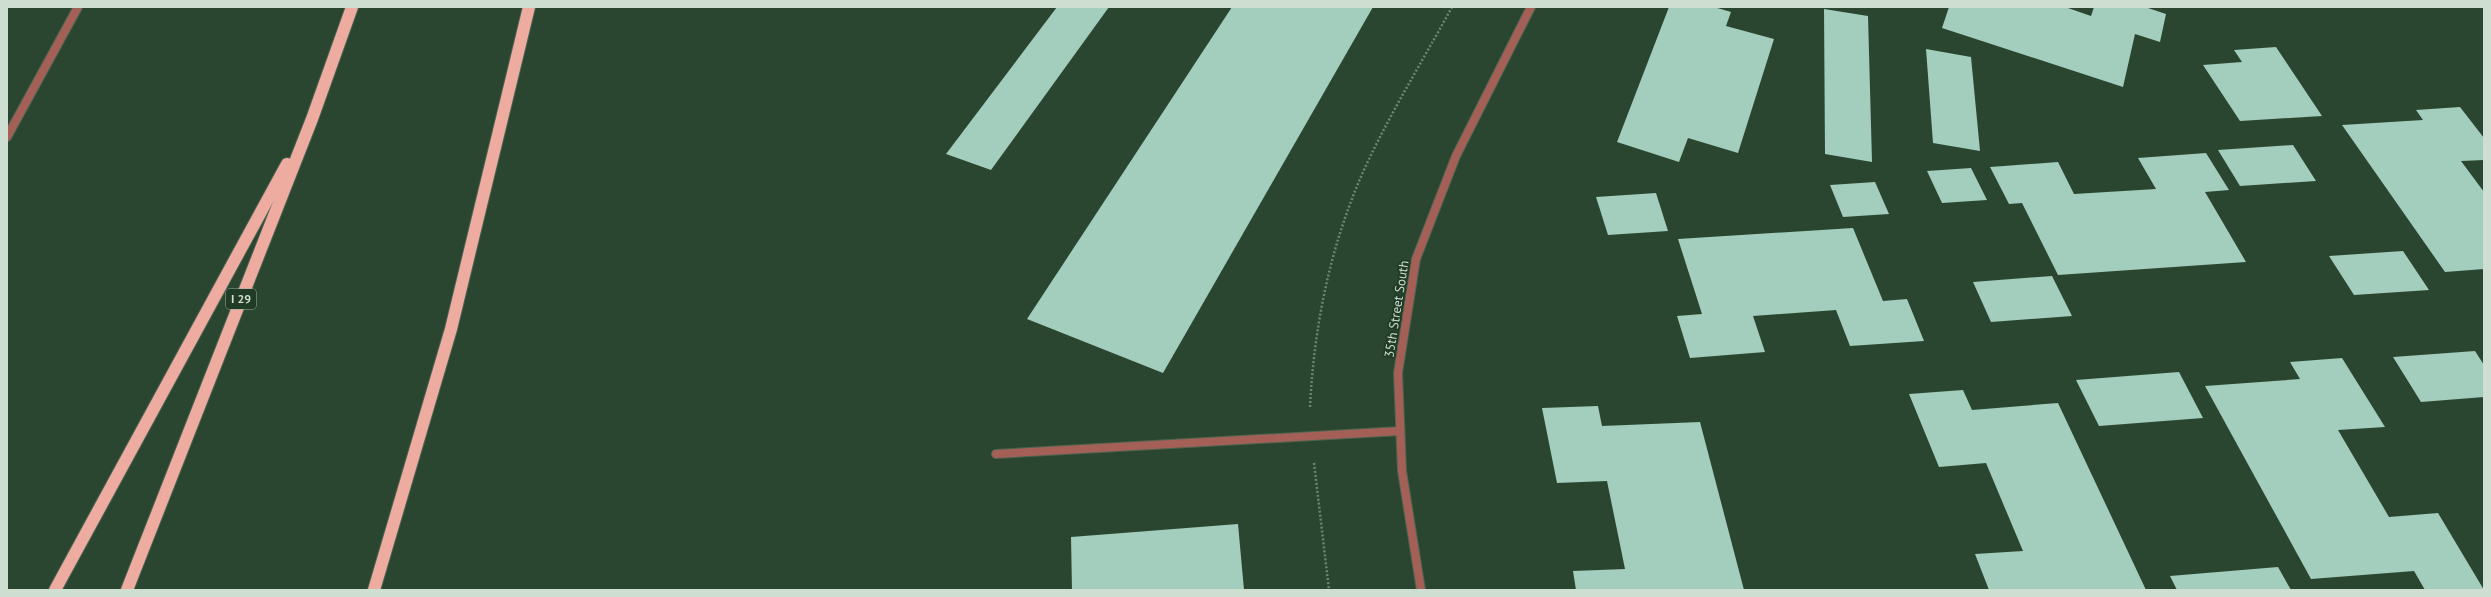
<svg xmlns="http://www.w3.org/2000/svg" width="2491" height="597" font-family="'PT Sans',sans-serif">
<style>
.building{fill:#a3cdbc}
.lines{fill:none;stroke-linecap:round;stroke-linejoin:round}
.service-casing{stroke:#4c6450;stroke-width:10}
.minor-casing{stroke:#4c6450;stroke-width:10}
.motorway-casing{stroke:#4c6450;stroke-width:14}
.path{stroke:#6d8471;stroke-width:2.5;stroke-dasharray:2 2;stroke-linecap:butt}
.service{stroke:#a46056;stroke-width:8}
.minor{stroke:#a46056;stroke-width:8}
.motorway{stroke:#eeaca1;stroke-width:12}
.labels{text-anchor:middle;stroke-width:4;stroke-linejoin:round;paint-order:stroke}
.shield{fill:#213c26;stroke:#9aad9d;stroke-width:1}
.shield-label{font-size:12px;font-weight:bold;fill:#ceded0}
.street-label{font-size:13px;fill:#ceded0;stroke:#213c26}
</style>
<rect width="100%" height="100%" fill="#2b4630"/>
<!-- building -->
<g class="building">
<path d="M1057,7h52l-118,163 -45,-16z"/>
<path d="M1232,7h141l-210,366 -136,-54z"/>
<path d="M1669,7h45l17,5 -5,14 48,13 -36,114 -50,-15 -9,24 -62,-20z"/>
<path d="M1949,7h116l26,9 3,-9h51l21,7 -6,28 -25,-8 -12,53 -181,-59z"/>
<path d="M1824,9l44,7 4,146 -47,-8z"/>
<path d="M2276,47l46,69 -82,5 -37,-56 39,-3 -8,-12z"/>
<path d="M1926,49l45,8 9,94 -47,-8z"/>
<path d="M2460,107l24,31v22l-23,1 23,31v77l-39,3 -103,-147 81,-5 -7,-10z"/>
<path d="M2293,145l23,36 -76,5 -22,-36z"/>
<path d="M2206,153l23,37 -24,2 41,70 -188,13 -36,-72 -13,1 -19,-37 68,-5 16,32 82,-5 -18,-31z"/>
<path d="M1971,168l16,32 -45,3 -15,-32z"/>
<path d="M1875,182l14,32 -46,3 -13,-32z"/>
<path d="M1656,193l12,38 -60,4 -12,-38z"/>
<path d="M1853,228l30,73 24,-2 17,42 -74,5 -14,-36 -83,6 12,36 -75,6 -13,-42 25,-2 -24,-75z"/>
<path d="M2403,251l26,39 -75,5 -25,-39z"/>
<path d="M2052,276l20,40 -81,6 -18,-40z"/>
<path d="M2475,351l9,14v32l-63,5 -28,-45z"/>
<path d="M2342,358l43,69 -47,3 51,87 49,-4 46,77h-59l-11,-19 -103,8 -106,-193 95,-7 -10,-17z"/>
<path d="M2179,372l24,46 -104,8 -23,-46z"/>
<path d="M1963,390l9,20 86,-7 88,187h-157l-14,-36 48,-3 -37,-88 -47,4 -30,-73z"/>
<path d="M1598,406l4,20 98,-4 44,168h-168l-3,-19 52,-2 -18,-88 -50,2 -15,-75z"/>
<path d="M1238,524l6,66h-172l-1,-53z"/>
<path d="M2278,567l13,23h-114l-7,-14z"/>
</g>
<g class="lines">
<defs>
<path id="service" d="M996,454l404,-23"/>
<g id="minor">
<path d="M7,137l71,-130"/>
<path d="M1421,590l-19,-119 -4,-98 18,-114 40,-103 75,-149"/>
</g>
<g id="motorway">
<path d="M55,590l232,-426"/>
<path d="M127,590l185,-471 40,-112"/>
<path d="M374,590l77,-261 78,-322"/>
</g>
</defs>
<!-- service casing -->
<use href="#service" class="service-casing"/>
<!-- minor casing -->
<use href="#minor" class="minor-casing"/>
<!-- motorway casing -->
<use href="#motorway" class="motorway-casing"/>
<!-- path -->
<g class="path">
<path d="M1310,407c4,-81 20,-160 53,-235 26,-57 59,-110 89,-165"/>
<path d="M1314,463l15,127"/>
</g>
<!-- service -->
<use href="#service" class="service"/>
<!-- minor -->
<use href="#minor" class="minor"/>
<!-- motorway -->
<use href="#motorway" class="motorway"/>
</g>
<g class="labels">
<!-- shield labels -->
<rect class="shield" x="226" y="289" width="30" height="20" rx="3"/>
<g class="shield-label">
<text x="241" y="303">I 29</text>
</g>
<!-- street labels -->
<g class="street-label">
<text transform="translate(1396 309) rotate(-81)" y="5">35th Street South</text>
</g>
</g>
<!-- border -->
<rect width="2491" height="597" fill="none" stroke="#ceded0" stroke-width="16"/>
</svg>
